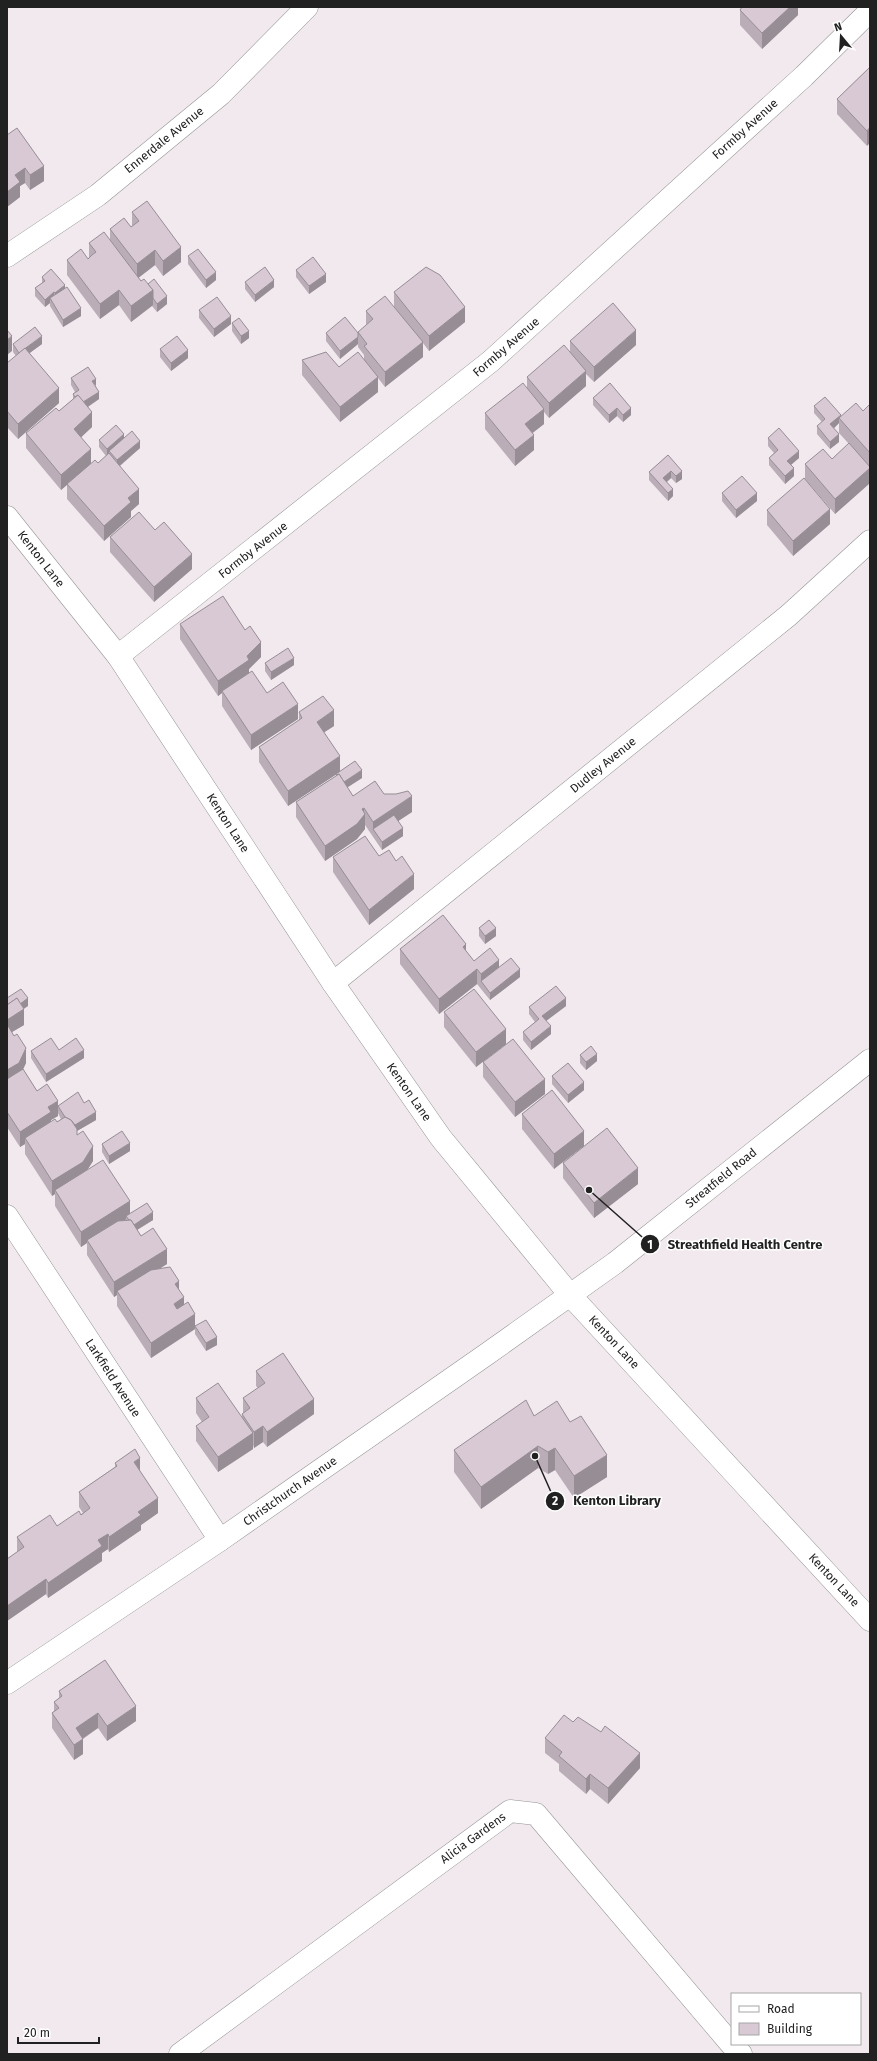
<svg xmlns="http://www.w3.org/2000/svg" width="877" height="2061" font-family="'Fira Sans',sans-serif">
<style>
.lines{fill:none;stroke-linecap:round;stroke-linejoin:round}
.minor-casing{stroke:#959595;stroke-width:23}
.tertiary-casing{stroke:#959595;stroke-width:23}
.minor{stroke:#fff;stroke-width:22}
.tertiary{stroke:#fff;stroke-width:22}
.wall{fill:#baadb7}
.shaded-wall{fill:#978d95}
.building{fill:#d8c9d5;stroke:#978d95}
.labels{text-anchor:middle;stroke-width:3;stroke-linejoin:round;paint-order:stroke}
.street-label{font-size:12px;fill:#212121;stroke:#fff}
.leader{fill:none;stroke:#212121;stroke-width:1.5}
.callout-dot{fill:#212121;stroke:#fff;stroke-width:1.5}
.mark-label{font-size:12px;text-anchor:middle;font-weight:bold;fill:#fff}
.callout-label{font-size:13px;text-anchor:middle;font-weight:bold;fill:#212121;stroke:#fff;stroke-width:3;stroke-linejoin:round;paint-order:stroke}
</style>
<rect width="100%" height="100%" fill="#f1e9ee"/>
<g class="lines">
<defs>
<g id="minor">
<path d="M7,256l91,-61 123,-101 86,-87"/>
<path d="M118,656l373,-295 313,-285 66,-65"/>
<path d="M333,983l456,-368 81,-74"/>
<path d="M7,1216l213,324"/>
<path d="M180,2054l330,-243 26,3 195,230 10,10"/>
</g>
<g id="tertiary">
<path d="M7,517l111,139 215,327 108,155 129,157 300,325"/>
<path d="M7,1683l213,-143 267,-186 128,-91 255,-203"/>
</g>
</defs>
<!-- minor casing -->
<use href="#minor" class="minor-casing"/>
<!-- tertiary casing -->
<use href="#tertiary" class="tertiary-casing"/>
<!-- minor -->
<use href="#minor" class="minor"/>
<!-- tertiary -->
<use href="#tertiary" class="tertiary"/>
</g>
<!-- wall -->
<g class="wall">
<path d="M798,7v8l-36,34 -22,-24v-15z"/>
<path d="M870,67l-3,79 -30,-32v-15z"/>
<path d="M7,135l37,46 -14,9 -5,-7 -5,3v11l-13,10z"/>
<path d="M132,212l49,50 -18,14 -8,-11 -17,13 3,3 7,3 19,20 -10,8 -5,-6 -21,16 -12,-17 -19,14 -33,-44v-15l21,-1 1,-2v-14l21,-2v-12l21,-2 1,-1z"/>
<path d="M188,256l28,24 -10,8 -18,-24z"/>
<path d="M296,270l30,12 -17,12 -13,-17z"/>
<path d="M42,277l23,11 16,28 -18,11 -13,-21v-3l-5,4 -10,-11v-8l7,-5z"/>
<path d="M245,282l29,5 -19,15 -10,-13z"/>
<path d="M394,292l71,30 -36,29 -6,-8v14l-38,30 -7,-9v14l-38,30 -38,-47v-15l37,7 25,-7v-5l-6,-8v-3l-18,15 -14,-18v-8h32l8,-8v-14l28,-4z"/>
<path d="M199,310l32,14 -17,13 -15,-19z"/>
<path d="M232,323l17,15 -8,6 -9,-13z"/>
<path d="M570,341l66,4 -42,37 -8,-8v12l-37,32 -5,-6v12l-12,9 2,17 -19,16 -30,-37v-16l42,-25v-11l43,-24z"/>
<path d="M13,344h29l-13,9 30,50 -41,36 -11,-12v-64l9,-7 -3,-4z"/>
<path d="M160,349l28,9 -17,13 -11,-14z"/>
<path d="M71,378l25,8 3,13 -11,8 4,20 -11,10 10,27 7,-1 8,-7 -7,-9v-7l25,-2 16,10 -20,18 19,38 -8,7v6l-27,24 -37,-42v-14l-6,5 -35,-42v-15l33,-22 14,-12v-5l2,-2 -4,-7z"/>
<path d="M610,383l21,32 -8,7 -6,-6 -8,7 -16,-18v-7z"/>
<path d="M870,404v79l-35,31 -30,-35v-15l27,-5 17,-15 -10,-11v-10l-5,5 5,14 -9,7 -13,-15v-8l5,-4 -8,-9v-7l27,11 22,-6z"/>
<path d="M768,438l31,20 -8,7 3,11 -9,8 -16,-19v-7l5,-5 -6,-7z"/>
<path d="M668,455l14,24 -6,4 -5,-5 -4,4 6,14 -5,5 -19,-21v-8z"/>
<path d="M722,493l35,8 -21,17 -14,-17z"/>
<path d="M767,510l63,14 -37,32 -26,-31z"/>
<path d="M110,537l82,32 -38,33 -44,-50z"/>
<path d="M180,624l81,33 -12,12v4l18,20 31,26 -47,31 -29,-44v-13l-4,3 -38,-57z"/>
<path d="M265,663l29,2 -23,15 -6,-9z"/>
<path d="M299,712l35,14 -10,6 16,39 22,7 -15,9 6,9 31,-2 28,18 -14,9 5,15 -21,14 -17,-25v4l-8,10 -32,22 -29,-44v-15l40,-26v-2l-48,32 -29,-44v-15l40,-26z"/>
<path d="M379,856l35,33 -45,36 -36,-53v-15z"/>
<path d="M479,928l17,8 -11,8 -6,-8z"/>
<path d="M400,949l66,2 8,10 25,6 21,10 -30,23 -13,-16 -38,30 -39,-50z"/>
<path d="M7,998l21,8 -5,3 1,16 -12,7 14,31 -3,6 14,22 21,25 -7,4v2h6l4,-3 -3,-6v-7l38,14 -19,11v4l16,26 -6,9 43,44 23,6 -16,10 4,6 26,28 -7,4 19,22 5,15 11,24 -44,29 -34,-52v-11l-3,2 -27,-42v-12l-6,4 -26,-41v-12l-3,2 -27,-42v-10l-5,3 -13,-20z"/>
<path d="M566,1006l-20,15 5,13 -20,16 -8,-10v-8l12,-10 -6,-8v-7z"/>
<path d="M444,1012l62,32 -30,23 -32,-40z"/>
<path d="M59,1050l25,8 -38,24 -15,-24v-7z"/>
<path d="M580,1055l17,6 -11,9 -6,-7z"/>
<path d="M483,1062l62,32 -30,23 -32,-40z"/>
<path d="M552,1076l32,14 -16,13 -16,-19z"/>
<path d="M522,1114l62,17 -30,38 -32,-40z"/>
<path d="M102,1144l28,7 -21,13 -7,-12z"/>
<path d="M563,1163l75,21 -44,34 -31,-40z"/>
<path d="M195,1326l22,19 -11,6 -11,-17z"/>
<path d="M256,1371l58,43 -47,33 -4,-5 -9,6 -1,-3v4l-35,23 -22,-31v-15l6,-4 -6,-9v-15l46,19v-3l1,-1v-15l15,-10 -2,-2z"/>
<path d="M534,1416l36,6 37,55 -33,21 -19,-28 -7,4 -10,-6 -57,41 -27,-37v-22z"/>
<path d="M115,1463l25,9 18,41 -17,12v5l-32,22 -1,-3 -6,4v8l-54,37 -2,-4 -39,27v-62l10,-7v-15l40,-11 26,-13 -4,-6v-15l36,-25z"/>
<path d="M59,1691l77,30 -29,20 -9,-13 -15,11v15l-9,6 -22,-32v-15l2,-2v-9l5,-4z"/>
<path d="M573,1722l67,46 -32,36 -18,-15 -4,5 -27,-23v-7l-14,-11v-15z"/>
</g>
<!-- shaded-wall -->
<g class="shaded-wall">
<path d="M790,7h8v8l-36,34v-16z"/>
<path d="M870,127v16l-3,3v-15z"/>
<path d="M44,166v15l-14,9v-15z"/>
<path d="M25,168v15l-5,3v11l-13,10v-15l8,-17z"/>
<path d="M181,247v15l-18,14v-15z"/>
<path d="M155,250v15l-18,14v-15z"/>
<path d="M216,272v8l-10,8v-8z"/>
<path d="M326,274v8l-17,12v-8z"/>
<path d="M274,280v7l-19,15v-7z"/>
<path d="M65,285v8l-10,8v-8z"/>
<path d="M119,290v15l-19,14v-15z"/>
<path d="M153,290v15l-22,17v-16z"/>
<path d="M54,292v8l-4,-2v5l-5,4v-7z"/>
<path d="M167,296v8l-10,8v-8z"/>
<path d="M465,307v15l-36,29v-15z"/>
<path d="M81,308v8l-18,11v-7z"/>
<path d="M231,316v8l-17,13v-8z"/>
<path d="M636,330v15l-42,37v-15z"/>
<path d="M249,331v7l-8,6v-8z"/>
<path d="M12,336v15l-5,4v-15z"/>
<path d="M42,336v8l-23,17v-8z"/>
<path d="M358,337v7l-18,15v-8z"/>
<path d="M423,342v15l-38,30v-15z"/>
<path d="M188,350v8l-17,13v-8z"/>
<path d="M586,371v15l-37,32v-15z"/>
<path d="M378,377v15l-38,30v-15z"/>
<path d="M96,379v7l-4,-5z"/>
<path d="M59,388v15l-41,36v-15z"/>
<path d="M99,392v7l-19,13v-8z"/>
<path d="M617,408v8l-8,7v-8z"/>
<path d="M631,408v7l-8,7v-7z"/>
<path d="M544,409v15l-19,15v-15z"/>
<path d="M92,412v15l-18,17v-15z"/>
<path d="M841,415v5l-2,-2v5l-9,9v-8z"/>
<path d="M124,434v8l-15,9v4l-2,2v-8z"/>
<path d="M839,434v8l-9,7v-7z"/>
<path d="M534,435v15l-19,16v-16z"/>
<path d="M140,441v7l-23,20v-8z"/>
<path d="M91,449v15l-30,26v-15z"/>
<path d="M799,451v7l-12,10v-7z"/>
<path d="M794,468v8l-9,8v-8z"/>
<path d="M870,468v15l-35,31v-15z"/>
<path d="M671,471v7l-8,7v-7z"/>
<path d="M682,471v8l-6,4v-7z"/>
<path d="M139,489v15l-8,7v6l-27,24v-15l24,-28z"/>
<path d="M673,489v7l-5,5v-8z"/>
<path d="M757,493v8l-21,17v-8z"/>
<path d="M830,509v15l-37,32v-15z"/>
<path d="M192,554v15l-38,33v-15z"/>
<path d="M261,642v15l-12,12v6l-27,16v2l-4,3v-15l29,-25z"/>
<path d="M294,658v7l-23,15v-8z"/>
<path d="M298,704v15l-47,31v-15z"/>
<path d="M334,710v16l-17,11v-15z"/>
<path d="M340,756v16l-52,34v-15z"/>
<path d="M362,770v8l-20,13v-8z"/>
<path d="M412,796v16l-35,23 -4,-6v-7z"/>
<path d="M364,808v8l1,-2v15l-8,10 -32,22v-15l37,-37z"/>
<path d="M403,828v8l-21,14v-8z"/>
<path d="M414,874v15l-45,36v-15z"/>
<path d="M496,928v8l-11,8v-8z"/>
<path d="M466,944v15l-3,-12z"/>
<path d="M499,960v15l-18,6v8v-15z"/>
<path d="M477,969v15l-38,30v-15z"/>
<path d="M520,969v8l-30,23v-7z"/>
<path d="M28,998v8l-21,14v-8z"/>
<path d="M566,998v8l-24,18v-8z"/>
<path d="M24,1009v16l-17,10v-15z"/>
<path d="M551,1026v8l-20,16v-8z"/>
<path d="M506,1029v15l-30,23v-15z"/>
<path d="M26,1048v15l-7,15 -12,7v-15z"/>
<path d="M84,1050v8l-38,24v-8z"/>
<path d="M597,1054v7l-11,9v-8z"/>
<path d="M545,1079v15l-30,23v-15z"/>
<path d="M584,1082v8l-16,13v-8z"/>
<path d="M58,1101v15l-7,4v8l-26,10v6l-5,3v-15l28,-25z"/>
<path d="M96,1112v8l-19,11v13l-6,-17z"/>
<path d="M584,1131v15l-30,23v-15z"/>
<path d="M130,1143v8l-21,13v-8z"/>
<path d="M93,1146v15l-10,16 -28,13v4l-3,2v-15z"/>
<path d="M638,1168v16l-44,34v-15z"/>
<path d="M130,1201v16l-4,-1v3l-37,23 -2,-2v3l-6,4v-15z"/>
<path d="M153,1212v8l-21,13v-7z"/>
<path d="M167,1249v15l-47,30 -3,-3v4l-3,2v-15z"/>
<path d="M179,1281v15l-4,-12z"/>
<path d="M184,1297v16l-10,6v-15z"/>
<path d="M195,1314v15l-44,29v-15z"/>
<path d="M217,1337v8l-11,6v-8z"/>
<path d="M314,1399v15l-47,33v-15z"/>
<path d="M263,1426v16l-9,6v-16z"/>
<path d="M253,1433v16l-35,23v-15z"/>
<path d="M538,1446v22l-57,41v-22z"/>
<path d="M555,1448v22l-7,4v-22z"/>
<path d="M607,1455v22l-33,21v-22z"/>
<path d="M140,1458v15l-6,-11z"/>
<path d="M158,1498v15l-17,12v5l-32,22v-15l29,-25z"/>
<path d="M108,1534v15l-6,4v8l-54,37v-15l50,-43z"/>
<path d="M46,1579v15l-39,27v-15z"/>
<path d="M136,1706v15l-29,20v-15z"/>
<path d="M98,1713v15l-22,15v-15z"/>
<path d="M83,1739v15l-9,6v-15z"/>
<path d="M640,1753v15l-32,36v-16z"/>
<path d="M590,1774v15l-4,5v-15z"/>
</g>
<!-- building -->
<g class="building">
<path d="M742,7h48l-28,26 -22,-23z"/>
<path d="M870,67v60l-3,4 -30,-32z"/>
<path d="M17,128l27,38 -14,9 -5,-7 -10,7 5,7 -13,10v-57z"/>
<path d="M147,201l34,46 -18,14 -8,-11 -18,14 -27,-35 14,-11 7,9 8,-6 -7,-9z"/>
<path d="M104,232l37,49 3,-2 9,11 -22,16 -12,-16 -19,14 -33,-44 14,-11 7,10 4,-4 4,-3 -7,-9z"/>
<path d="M198,249l18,23 -10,8 -18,-24z"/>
<path d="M313,257l13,17 -17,12 -13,-16z"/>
<path d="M265,267l9,13 -19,15 -10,-13z"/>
<path d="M426,267l14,8 25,32 -36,29 -35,-44z"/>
<path d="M51,269l14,16 -10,8 -1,-1 -9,8 -10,-12 10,-7 -3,-4z"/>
<path d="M154,279l13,17 -10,8 -4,-6v-8l-5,-6z"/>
<path d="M67,287l14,21 -18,12 -13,-22z"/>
<path d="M385,296l38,46 -38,30 -21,-26 3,-2 -9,-12 15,-13 -7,-8z"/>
<path d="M217,297l14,19 -17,13 -15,-19z"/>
<path d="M613,303l23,27 -42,37 -24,-26z"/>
<path d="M345,317l13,16v4l-18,14 -14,-18z"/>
<path d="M239,318l10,13 -8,5 -9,-13z"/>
<path d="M35,327l7,9 -23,17 -6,-9z"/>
<path d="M7,330l5,6 -5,4z"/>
<path d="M177,336l11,14 -17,13 -11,-14z"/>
<path d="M564,345l22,26 -37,32 -22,-26z"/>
<path d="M25,348l34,40 -41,36 -11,-13v-48z"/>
<path d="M326,352l13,15 19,-15 20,25 -38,30 -38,-47z"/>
<path d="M88,367l8,12 -4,2 7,11 -16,10 -5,-7 -3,2 -2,-3 6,-4 -8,-12z"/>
<path d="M523,383l21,26 -19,15 9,11 -19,15 -30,-37z"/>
<path d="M610,383l21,25 -8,7 -6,-7 -8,7 -16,-17z"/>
<path d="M78,395l14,17 -18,17 17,20 -30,26 -35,-42 30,-25 3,3z"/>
<path d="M825,397l16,18 -11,9 9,10 -9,8 -13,-16 8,-7 -11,-13z"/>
<path d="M856,403l7,8 7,-7v49l-31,-35z"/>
<path d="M116,425l8,9 -17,15 -8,-9z"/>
<path d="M779,428l20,23 -12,10 7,7 -9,8 -16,-18 9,-8 -10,-12z"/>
<path d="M132,431l8,10 -23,19 -8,-9z"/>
<path d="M849,443l21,24v1l-35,31 -30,-35 18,-15 9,10z"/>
<path d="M109,453l30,36 -11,9 3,4 -27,24 -37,-42 28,-24 3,3z"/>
<path d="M668,455l14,16 -6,5 -5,-5 -8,7 10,11 -5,4 -19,-21z"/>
<path d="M742,476l15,17 -21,17 -14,-17z"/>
<path d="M804,478l26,31 -37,32 -26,-31z"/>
<path d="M139,512l16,18 9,-8 28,32 -38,33 -44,-50z"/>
<path d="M223,596l22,34 5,-4 11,16 -14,14 2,4 -31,21 -38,-57z"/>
<path d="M288,648l6,10 -23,14 -6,-9z"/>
<path d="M252,671l15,22 16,-11 15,22 -47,31 -29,-44z"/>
<path d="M323,696l11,14 -17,12 23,34 -52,35 -29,-44 43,-29 -3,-6z"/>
<path d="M355,761l7,9 -18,12 -5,-8 -3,1v-1z"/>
<path d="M339,774l14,22 22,-15 9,13h12l12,-3 4,5 -39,26 -9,-14 -2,1 3,5 -8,10 -32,22 -29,-44z"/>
<path d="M394,815l9,13 -21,14 -9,-13z"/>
<path d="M365,836l14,20 10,-6 7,11 6,-5 12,18 -45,36 -36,-53z"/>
<path d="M443,915l23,29 -3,3 11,14 16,-13 9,12 -18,14 -4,-5 -38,30 -39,-50z"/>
<path d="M489,920l7,8 -11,8 -6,-8z"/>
<path d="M511,958l9,11 -30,24 -9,-12z"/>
<path d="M556,986l10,12 -24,18 9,10 -20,16 -8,-10 16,-13 -10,-12z"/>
<path d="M21,989l7,9 -8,6 -3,-6 -10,7v-7z"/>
<path d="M474,989l32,40 -30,23 -32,-40z"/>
<path d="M17,998l7,11 -17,11v-15z"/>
<path d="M7,1024l7,12 3,-2 9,14 -7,15 -12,7z"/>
<path d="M51,1038l8,12 17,-12 8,12 -38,24 -15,-23z"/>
<path d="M513,1039l32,40 -30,23 -32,-40z"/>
<path d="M591,1046l6,8 -11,8 -6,-7z"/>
<path d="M568,1063l16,19 -16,13 -16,-19z"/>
<path d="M23,1069l14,22 10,-7 11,17 -10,6 3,5 -31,20 -13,-20v-33z"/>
<path d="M552,1090l32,41 -30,23 -32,-40z"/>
<path d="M78,1092l6,11 5,-3 7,12 -21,13 -4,-5 -6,-3 -7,-11z"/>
<path d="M65,1117l6,3 6,9v6l6,-4 10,15 -10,16 -31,19 -27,-43 30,-19 2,3z"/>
<path d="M607,1128l31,40 -44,35 -31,-40z"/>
<path d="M122,1131l8,12 -21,13 -7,-12z"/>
<path d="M103,1160l27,41 -49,31 -26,-42z"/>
<path d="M147,1203l6,9 -19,13 -3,-5h-2l-3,-4z"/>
<path d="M131,1220l10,16 12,-8 14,21 -53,33 -27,-42 31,-19z"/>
<path d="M170,1267l9,14 -4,3 9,13 -10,7 3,5 11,-7 7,12 -44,29 -34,-52 34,-21z"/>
<path d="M206,1320l11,17 -11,6 -11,-17z"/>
<path d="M283,1353l31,46 -47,33 -4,-6 -9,6 -12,-18 8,-6 -7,-10 22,-15 -9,-12z"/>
<path d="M218,1383l35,50 -35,24 -22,-31 13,-9 -13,-19z"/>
<path d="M526,1400l8,16 23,-15 13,21 11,-6 26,39 -33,21 -19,-28 -7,4 -10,-6 -57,41 -27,-37z"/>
<path d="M135,1449l5,9 -6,4 24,36 -20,14 3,3 -32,22 -1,-3 -10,6 4,6 -54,37 -2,-4 -39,27v-47l17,-12 -7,-10 33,-22 7,11 22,-15 2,4 9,-7 -11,-16 38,-26 -2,-3z"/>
<path d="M105,1660l31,46 -29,20 -9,-13 -22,15 7,11 -9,6 -22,-32 7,-5 -5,-6 8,-6 -3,-5z"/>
<path d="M564,1715l9,7 5,-5 23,15 4,-6 35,27 -32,35 -18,-14 -4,5 -27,-23 3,-4 -17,-14z"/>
</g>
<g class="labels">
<!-- street labels -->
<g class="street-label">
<text transform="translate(745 129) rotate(-42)" y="4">Formby Avenue</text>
<text transform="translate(164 140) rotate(-39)" y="4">Ennerdale Avenue</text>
<text transform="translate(506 347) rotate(-41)" y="4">Formby Avenue</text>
<text transform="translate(253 550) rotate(-38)" y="4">Formby Avenue</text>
<text transform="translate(41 559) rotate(52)" y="4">Kenton Lane</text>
<text transform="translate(603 765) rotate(-39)" y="4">Dudley Avenue</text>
<text transform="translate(228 823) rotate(57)" y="4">Kenton Lane</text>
<text transform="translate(409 1092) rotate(55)" y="4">Kenton Lane</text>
<text transform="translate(721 1178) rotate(-39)" y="4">Streatfield Road</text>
<text transform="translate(614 1342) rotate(47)" y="4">Kenton Lane</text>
<text transform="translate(113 1378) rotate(57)" y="4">Larkfield Avenue</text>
<text transform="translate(290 1491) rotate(-35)" y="4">Christchurch Avenue</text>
<text transform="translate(834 1580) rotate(47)" y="4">Kenton Lane</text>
<text transform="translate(473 1838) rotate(-36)" y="4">Alicia Gardens</text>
</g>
</g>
<!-- callouts -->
<path class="leader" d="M589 1190L650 1244M535 1456L555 1501"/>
<g class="callout-dot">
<circle cx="589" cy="1190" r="4"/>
<circle cx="535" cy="1456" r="4"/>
<circle cx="650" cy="1244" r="10"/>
<circle cx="555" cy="1501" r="10"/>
</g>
<g class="mark-label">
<text x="650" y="1249">1</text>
<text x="555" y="1505">2</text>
</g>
<g class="callout-label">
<text x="745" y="1249">Streathfield Health Centre</text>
<text x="617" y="1505">Kenton Library</text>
</g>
<!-- border -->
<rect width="877" height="2061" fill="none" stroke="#212121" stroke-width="16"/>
<!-- legend -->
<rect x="731" y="1993" width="130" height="52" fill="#ffffff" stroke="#a6a6a6"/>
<rect x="739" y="2006" width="20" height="6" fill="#ffffff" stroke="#a6a6a6"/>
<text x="767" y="2013" font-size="12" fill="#212121">Road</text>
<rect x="739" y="2023" width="20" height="12" fill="#d8c9d5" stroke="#a6a6a6"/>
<text x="767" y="2033" font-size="12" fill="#212121">Building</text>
<!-- north arrow -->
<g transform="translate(841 36) rotate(342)" stroke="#ffffff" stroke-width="3" paint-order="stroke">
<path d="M0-3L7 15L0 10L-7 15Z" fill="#212121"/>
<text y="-6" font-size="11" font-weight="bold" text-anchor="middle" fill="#212121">N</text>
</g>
<!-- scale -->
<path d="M18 2037v6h81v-6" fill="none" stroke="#212121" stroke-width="2"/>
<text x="24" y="2037" font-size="12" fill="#212121" stroke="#ffffff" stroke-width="3" paint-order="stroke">20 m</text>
</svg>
